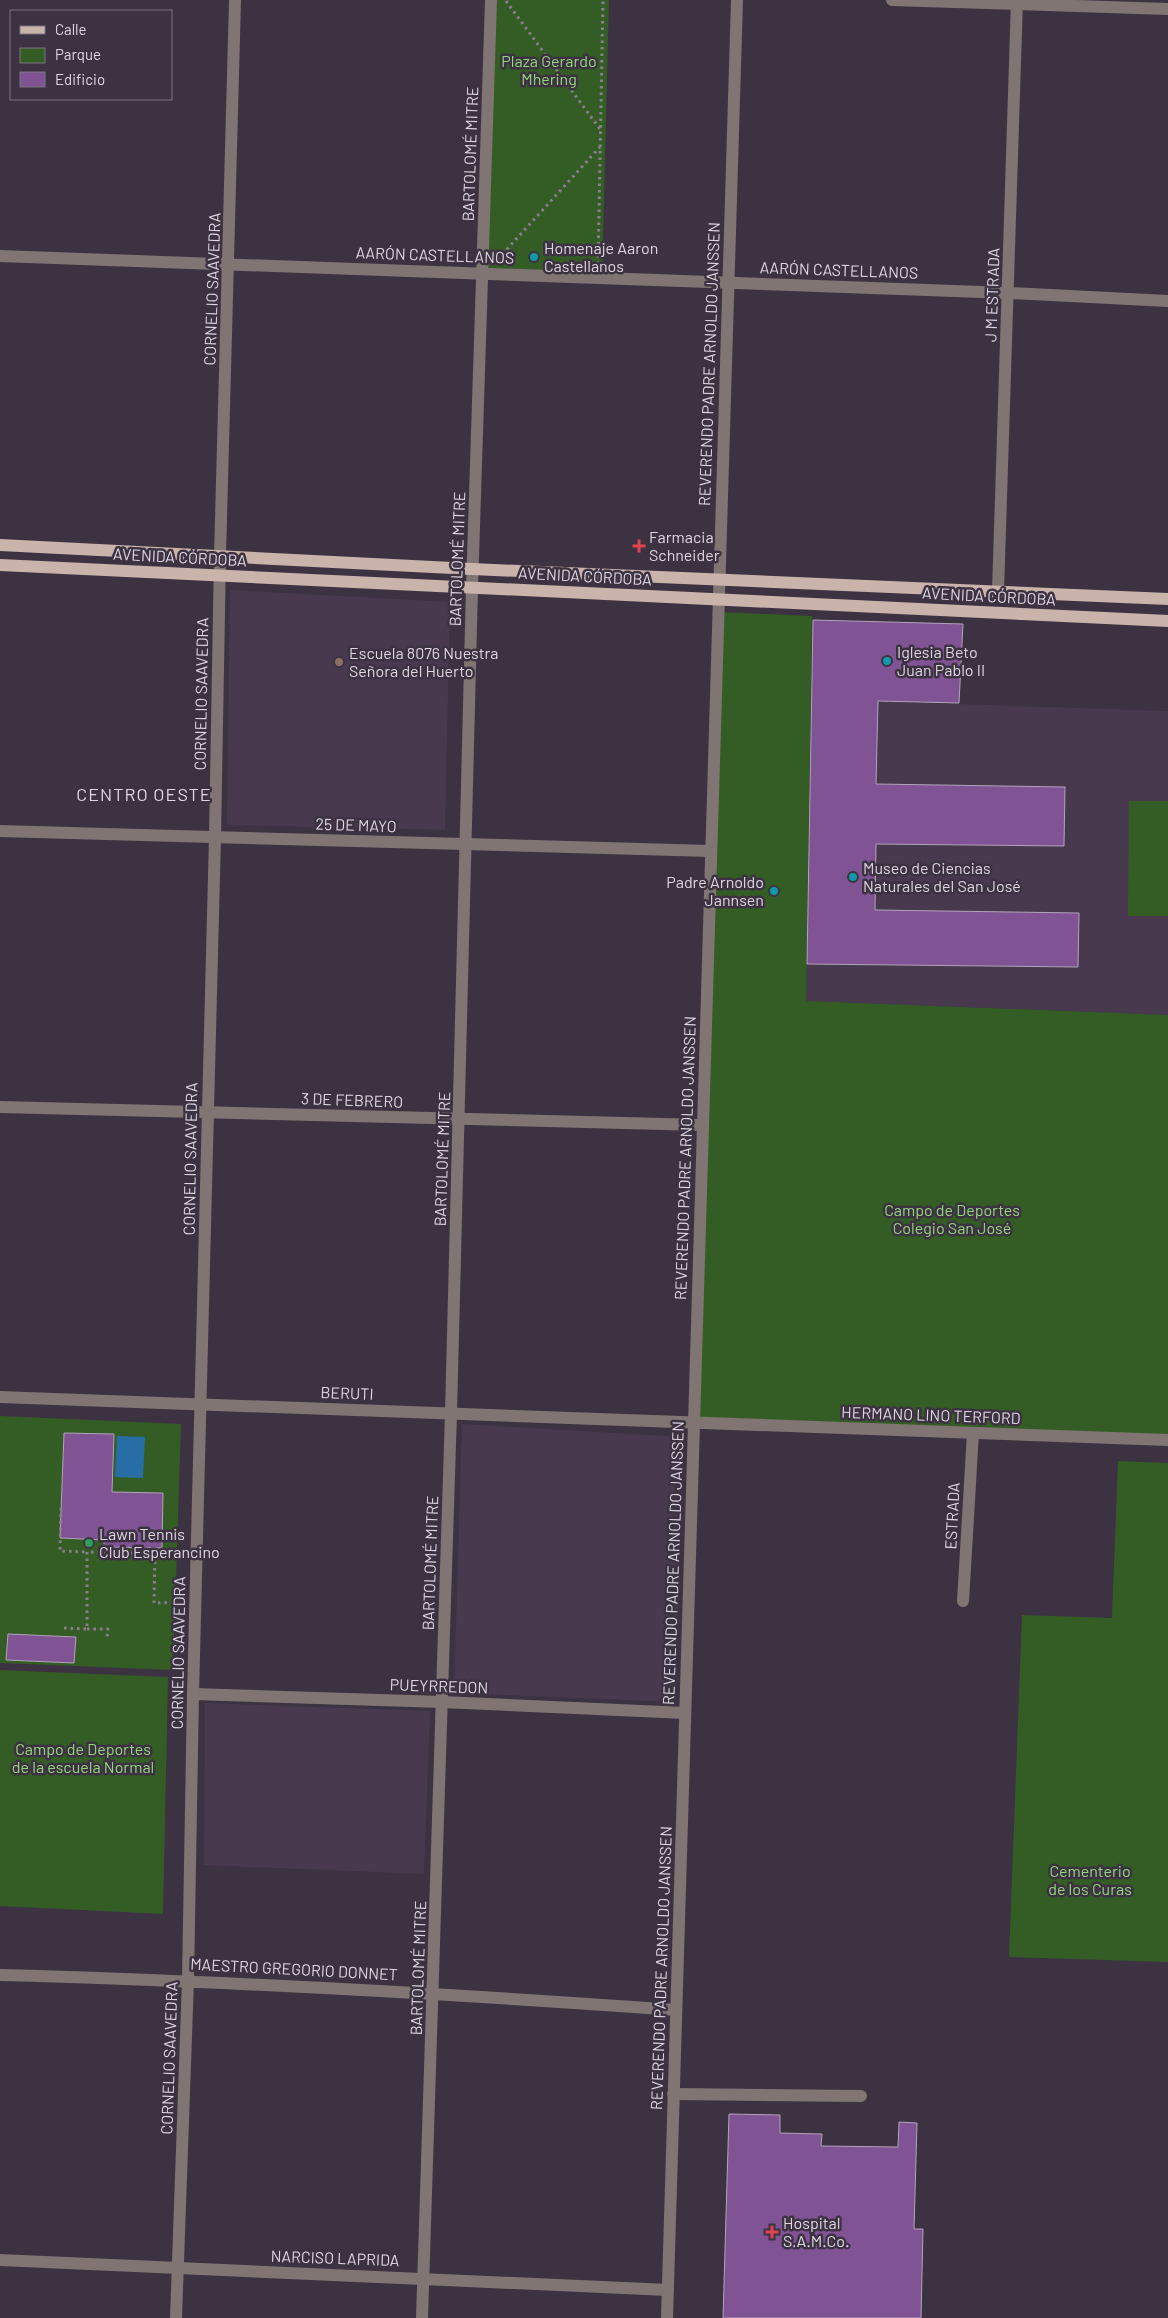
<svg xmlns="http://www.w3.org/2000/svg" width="1168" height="2318" font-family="Barlow,sans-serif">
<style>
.built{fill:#48394f}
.green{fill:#345d26}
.water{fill:#276ea6}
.building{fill:#805395;stroke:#b1a4b8}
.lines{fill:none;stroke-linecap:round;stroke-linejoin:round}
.path{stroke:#897f8d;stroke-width:3;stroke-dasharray:2.5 4;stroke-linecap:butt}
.minor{stroke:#807572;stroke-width:12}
.major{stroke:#c9b3ab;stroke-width:12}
.culture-dot{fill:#0f9aa8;stroke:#3d3242;stroke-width:2}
.health-dot{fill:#e0444e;stroke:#3d3242;stroke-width:2}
.education-dot{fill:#8d6e63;stroke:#3d3242;stroke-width:2}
.leisure-dot{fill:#2e9e5b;stroke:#3d3242;stroke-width:2}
.labels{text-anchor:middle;stroke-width:5;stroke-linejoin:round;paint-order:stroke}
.park-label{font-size:16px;fill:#92d77b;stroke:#3d3242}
.street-label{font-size:16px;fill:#ded7e2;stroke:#3d3242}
.poi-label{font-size:16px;fill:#ded7e2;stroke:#3d3242;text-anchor:start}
.neighbourhood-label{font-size:18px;letter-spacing:1px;fill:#ded7e2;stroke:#3d3242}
</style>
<rect width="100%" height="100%" fill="#3d3242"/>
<!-- built -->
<g class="built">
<path d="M230,590l220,12 -5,228 -218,-5z"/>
<path d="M812,699l356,12v304l-362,-14z"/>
<path d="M462,1424l221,13 -7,265 -222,-9z"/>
<path d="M205,1703l225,8 -6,163 -220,-9z"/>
</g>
<!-- green -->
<g class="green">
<path d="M493,0h116l-7,275 -116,-4z"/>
<path d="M718,612l94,4 -6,385 362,14v425l-475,-17z"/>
<path d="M1129,801h39v115h-40z"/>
<path d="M0,1416l181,8 -8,246 -173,-7z"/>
<path d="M1118,1461l50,2v499l-159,-5 13,-342 90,3z"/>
<path d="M0,1670l168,7 -5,237 -163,-8z"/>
</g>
<!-- water -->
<path class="water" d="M117,1436l28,1 -2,41 -28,-1z"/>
<!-- building -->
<g class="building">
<path d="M813,620l150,4 -4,79 -81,-2 -2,83 189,3 -1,59 -188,-2 -1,66 204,3 -1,54 -271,-3z"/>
<path d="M64,1433l50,1 -2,58 51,1 -1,55 -58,-1v-7l-44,-2z"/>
<path d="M8,1634l68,3 -2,26 -68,-3z"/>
<path d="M729,2114l51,1v18l42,1 -1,12 77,1 1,-25 18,1 -3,106h9l-2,89h-198z"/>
</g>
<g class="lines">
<!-- path -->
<g class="path">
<path d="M506,1l94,128"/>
<path d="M498,259l102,-112"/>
<path d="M598,264l5,-264"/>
<path d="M61,1508l-1,43 27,1"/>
<path d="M64,1628l23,1v-77l68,2 -1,49 28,-1"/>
<path d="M87,1629h21l-1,9"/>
</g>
<!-- minor -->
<g class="minor">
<path d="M892,0l276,9"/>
<path d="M0,256l1009,37 159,8"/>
<path d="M998,591l19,-591"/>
<path d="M0,831l710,20"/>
<path d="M0,1107l702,18"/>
<path d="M0,1397l1168,43"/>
<path d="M963,1601l10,-168"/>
<path d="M193,1694l249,8 243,11"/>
<path d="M0,1975c226,6 451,19 676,35"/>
<path d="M673,2094l188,2"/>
<path d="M0,2260l668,30"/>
<path d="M176,2318l12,-338 5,-286 22,-857 5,-281 15,-556"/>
<path d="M422,2318l29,-905 21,-825 19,-588"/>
<path d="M667,2318l70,-2318"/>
</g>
<!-- major -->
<g class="major">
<path d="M0,545l472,24 696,30"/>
<path d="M0,565l1168,56"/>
</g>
</g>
<!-- markers -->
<g class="culture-dot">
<circle cx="534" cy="257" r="5"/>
<circle cx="887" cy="661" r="5"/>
<circle cx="853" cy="877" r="5"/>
<circle cx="774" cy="891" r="5"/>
</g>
<g class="health-dot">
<path d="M636.5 538.5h5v5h5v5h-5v5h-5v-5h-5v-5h5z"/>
<path d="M769.5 2224.5h5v5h5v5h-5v5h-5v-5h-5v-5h5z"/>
</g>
<circle class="education-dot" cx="339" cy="662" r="5"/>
<circle class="leisure-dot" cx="89" cy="1543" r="5"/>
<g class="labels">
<!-- park labels -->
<g class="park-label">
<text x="549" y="67">Plaza Gerardo<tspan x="549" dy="18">Mhering</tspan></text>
<text x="952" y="1216">Campo de Deportes<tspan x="952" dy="18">Colegio San José</tspan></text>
<text x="83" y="1755">Campo de Deportes<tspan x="83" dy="18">de la escuela Normal</tspan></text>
<text x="1090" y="1877">Cementerio<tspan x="1090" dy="18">de los Curas</tspan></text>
</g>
<!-- street labels -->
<g class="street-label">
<text transform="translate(470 154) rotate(-88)" y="6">BARTOLOMÉ MITRE</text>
<text transform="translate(435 255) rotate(2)" y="6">AARÓN CASTELLANOS</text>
<text transform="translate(839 270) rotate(2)" y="6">AARÓN CASTELLANOS</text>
<text transform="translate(212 289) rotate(-88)" y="6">CORNELIO SAAVEDRA</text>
<text transform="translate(992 295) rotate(-88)" y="6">J M ESTRADA</text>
<text transform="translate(709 364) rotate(-88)" y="6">REVERENDO PADRE ARNOLDO JANSSEN</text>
<text transform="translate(180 557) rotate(3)" y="6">AVENIDA CÓRDOBA</text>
<text transform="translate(457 559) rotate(-88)" y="6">BARTOLOMÉ MITRE</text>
<text transform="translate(585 576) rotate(3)" y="6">AVENIDA CÓRDOBA</text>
<text transform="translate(989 596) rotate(3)" y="6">AVENIDA CÓRDOBA</text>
<text transform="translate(201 694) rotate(-89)" y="6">CORNELIO SAAVEDRA</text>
<text transform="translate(356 825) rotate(2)" y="6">25 DE MAYO</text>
<text transform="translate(352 1100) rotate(2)" y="6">3 DE FEBRERO</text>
<text transform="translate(685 1158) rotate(-88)" y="6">REVERENDO PADRE ARNOLDO JANSSEN</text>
<text transform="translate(190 1159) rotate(-89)" y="6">CORNELIO SAAVEDRA</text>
<text transform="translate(442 1159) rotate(-88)" y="6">BARTOLOMÉ MITRE</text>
<text transform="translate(347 1393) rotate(2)" y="6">BERUTI</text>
<text transform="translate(931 1415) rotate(2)" y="6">HERMANO LINO TERFORD</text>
<text transform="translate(952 1516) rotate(-87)" y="6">ESTRADA</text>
<text transform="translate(430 1563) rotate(-88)" y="6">BARTOLOMÉ MITRE</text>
<text transform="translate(673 1563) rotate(-88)" y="6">REVERENDO PADRE ARNOLDO JANSSEN</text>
<text transform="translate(178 1653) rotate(-89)" y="6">CORNELIO SAAVEDRA</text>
<text transform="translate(439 1686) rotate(2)" y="6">PUEYRREDON</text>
<text transform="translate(418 1968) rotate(-88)" y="6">BARTOLOMÉ MITRE</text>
<text transform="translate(661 1968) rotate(-88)" y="6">REVERENDO PADRE ARNOLDO JANSSEN</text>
<text transform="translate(294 1969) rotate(3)" y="6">MAESTRO GREGORIO DONNET</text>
<text transform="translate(169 2058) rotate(-88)" y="6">CORNELIO SAAVEDRA</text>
<text transform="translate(335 2258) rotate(2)" y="6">NARCISO LAPRIDA</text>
</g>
<!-- poi labels -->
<g class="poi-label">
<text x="544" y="254">Homenaje Aaron<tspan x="544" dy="18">Castellanos</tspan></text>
<text x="649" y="543">Farmacia<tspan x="649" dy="18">Schneider</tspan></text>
<text x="897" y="658">Iglesia Beto<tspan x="897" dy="18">Juan Pablo II</tspan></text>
<text x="349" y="659">Escuela 8076 Nuestra<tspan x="349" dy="18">Señora del Huerto</tspan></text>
<text x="863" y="874">Museo de Ciencias<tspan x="863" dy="18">Naturales del San José</tspan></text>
<text x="764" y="888" text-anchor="end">Padre Arnoldo<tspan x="764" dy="18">Jannsen</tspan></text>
<text x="99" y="1540">Lawn Tennis<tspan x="99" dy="18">Club Esperancino</tspan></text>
<text x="783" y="2229">Hospital<tspan x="783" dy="18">S.A.M.Co.</tspan></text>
</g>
<!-- neighbourhood labels -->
<g class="neighbourhood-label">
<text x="144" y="801">CENTRO OESTE</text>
</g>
</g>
<!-- legend -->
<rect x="10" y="10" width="162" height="90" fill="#3d3242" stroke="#7d7482"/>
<rect x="20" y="26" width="25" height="8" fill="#c9b3ab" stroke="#7d7482"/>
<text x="55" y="35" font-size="15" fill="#ded7e2">Calle</text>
<rect x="20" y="48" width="25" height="15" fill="#345d26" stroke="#7d7482"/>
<text x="55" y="60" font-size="15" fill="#ded7e2">Parque</text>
<rect x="20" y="72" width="25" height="15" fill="#805395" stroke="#7d7482"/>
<text x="55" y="85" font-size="15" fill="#ded7e2">Edificio</text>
</svg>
